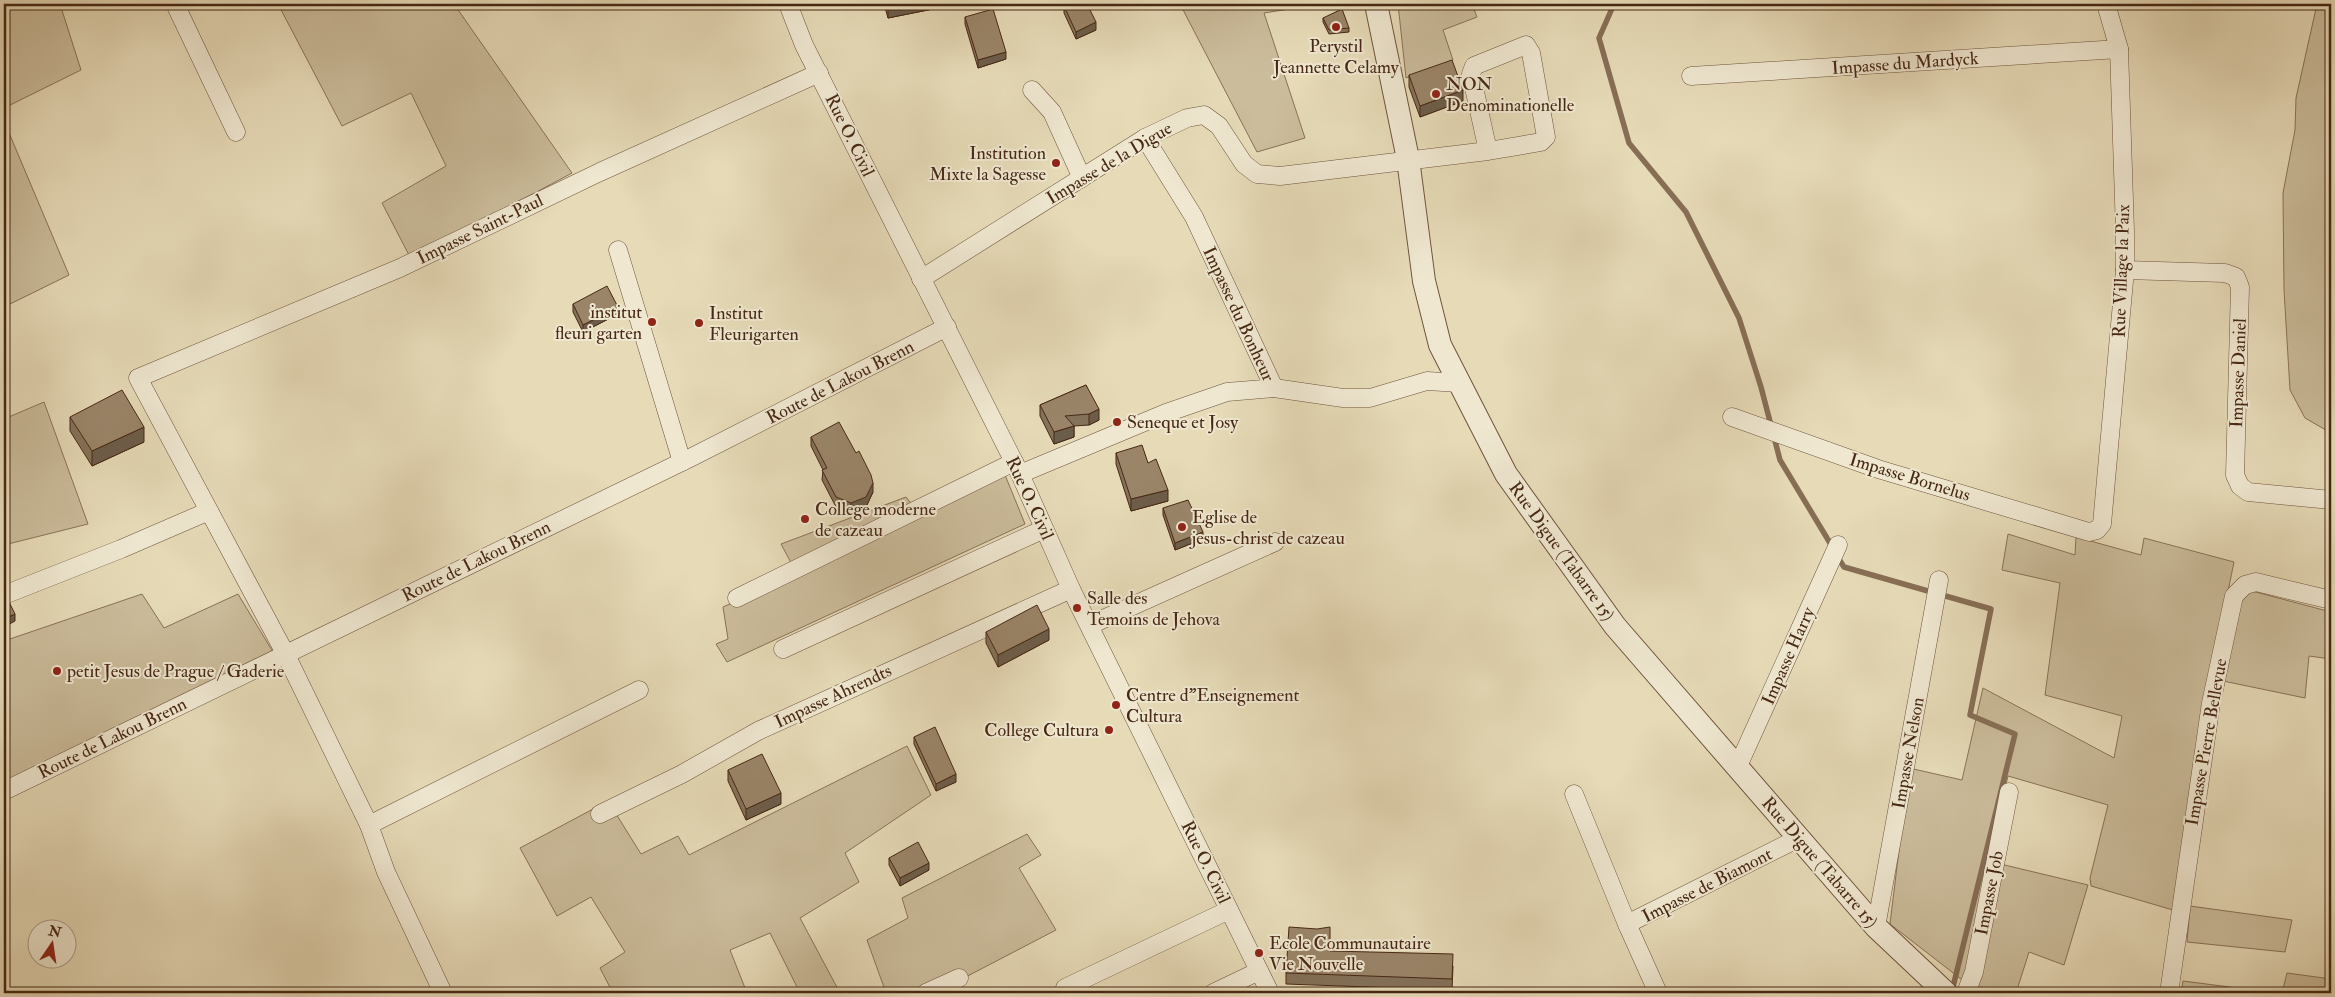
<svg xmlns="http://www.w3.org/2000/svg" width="2335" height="997" font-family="'IM FELL Double Pica',serif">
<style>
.green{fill:#cbbc9b;stroke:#897258}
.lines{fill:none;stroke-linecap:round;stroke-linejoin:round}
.stream{stroke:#866e55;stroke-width:5.5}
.minor-casing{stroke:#6f543d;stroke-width:19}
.tertiary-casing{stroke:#6f543d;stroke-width:24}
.minor{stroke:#efe7d0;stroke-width:18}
.tertiary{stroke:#efe7d0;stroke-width:22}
.wall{fill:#84725a;stroke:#472814}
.shaded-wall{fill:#6c5d4a;stroke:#472814}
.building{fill:#9a8569;stroke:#472814}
.poi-dot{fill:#8f2418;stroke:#efe7d0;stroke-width:2}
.labels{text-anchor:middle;stroke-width:4;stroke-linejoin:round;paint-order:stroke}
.poi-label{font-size:18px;fill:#472814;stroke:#efe7d0;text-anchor:start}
.street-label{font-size:18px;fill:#472814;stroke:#efe7d0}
</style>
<rect width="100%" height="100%" fill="#e6dab7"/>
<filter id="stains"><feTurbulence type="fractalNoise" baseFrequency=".004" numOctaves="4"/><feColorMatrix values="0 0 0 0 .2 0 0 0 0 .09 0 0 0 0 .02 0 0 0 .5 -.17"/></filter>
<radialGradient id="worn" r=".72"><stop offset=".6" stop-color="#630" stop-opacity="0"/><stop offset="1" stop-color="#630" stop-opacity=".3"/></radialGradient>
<!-- green -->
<g class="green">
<path d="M4,4h56l21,66 -77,38z"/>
<path d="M278,4h176l118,169 -161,86 -29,-56 64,-37 -35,-73 -69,33z"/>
<path d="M1180,4h141l-57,9 41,125 -48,14z"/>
<path d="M1398,4h74l5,13 -34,13 10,30 -47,18z"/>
<path d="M2317,4h14v429l-26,-15 -15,-28 -6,-100 -1,-97 12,-63 1,-32z"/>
<path d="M4,121l65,154 -65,32z"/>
<path d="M44,402l44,122 -84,21v-126z"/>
<path d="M1003,470l22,54 -298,138 -11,-18 12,-5 -5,-32 74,-33 -16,-30 125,-47 8,10z"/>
<path d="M2008,534l67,21 1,-18 65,18 3,-17 90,24 -30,146 -31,202 -82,-24 -1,-8 18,-73 -100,-29 -20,85 100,24 -24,80 -35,-13 -13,41h-37l-89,-69 19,-156 53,12 21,-92 131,70 8,-42 -77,-21 15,-112 -58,-13z"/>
<path d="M2248,590l83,22v47l-22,-3 -4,42 -82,-17 15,-85z"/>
<path d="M142,594l22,34 74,-34 35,58 -269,133v-144z"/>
<path d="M907,746l24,49 -86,58 14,29 -59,36 40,75h-40l-30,-60 -40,17 17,43h-134l-13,-25 25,-16 -34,-55 -34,19 -37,-68 88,-47 33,53 37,-18 11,19z"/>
<path d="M1027,834l14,21 -22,13 37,62 -121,63h-49l-19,-53 41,-22 -6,-20z"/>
<path d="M2190,906l102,14 -7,32 -98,-10z"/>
<path d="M2287,973l44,6v14h-49z"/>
<path d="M2183,981l93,12h-95z"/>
</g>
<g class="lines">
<!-- stream -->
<g class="stream">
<path d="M1614,4l-15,34 30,105 57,69 53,106 22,69 19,73 53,88"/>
<path d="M1837,556l7,11 147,42 -21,106 45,19 -63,257"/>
</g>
<defs>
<g id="minor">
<path d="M175,4l61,128"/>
<path d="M788,4l16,41 216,429 51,115 199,404"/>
<path d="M1691,76l428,-27"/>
<path d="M1032,90l20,22 30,66"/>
<path d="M618,250l64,212"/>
<path d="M2125,270l100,3 11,4 4,10 -5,188 5,11 8,6 83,8"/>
<path d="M921,279l224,-141 42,-20 17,-3 15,11 25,38 13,10 23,2 208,-25 53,-9 5,-5 -15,-84 -5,-8 -52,21 -3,8 17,77"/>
<path d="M1274,388l69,10h27l57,-17 33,2"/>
<path d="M1732,417l146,52 211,63 8,-2 5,-6 23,-254v-39l-6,-182 -13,-45"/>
<path d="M1020,474l146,-61 61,-21 47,-4 -80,-171 -49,-79"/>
<path d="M4,595l117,-46 88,-38"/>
<path d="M737,598l277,-136"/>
<path d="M1090,625l185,-83"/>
<path d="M783,649l261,-120"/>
<path d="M1738,766l100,-221"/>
<path d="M4,791l688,-334 255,-130"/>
<path d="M1574,794l53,130"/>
<path d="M600,814l82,-40 76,-43 313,-142"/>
<path d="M369,825l-84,-172 -147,-275 262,-110 200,-96 219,-99"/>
<path d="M1876,927l63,-347"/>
<path d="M1065,988l164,-78"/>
<path d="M443,993l-57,-121 -17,-47 270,-135"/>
<path d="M926,993l33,-15"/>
<path d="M1213,993l46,-22"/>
<path d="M1658,993l-31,-69 172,-86"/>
<path d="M1966,993l8,-21 35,-180"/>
<path d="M2169,993l42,-290 23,-107 11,-11 11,-3 75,18"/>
</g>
<path id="tertiary" d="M1376,4l32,155 16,122 16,64 66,129 109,152 261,301 70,66"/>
</defs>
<!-- minor casing -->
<use href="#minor" class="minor-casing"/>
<!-- tertiary casing -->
<use href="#tertiary" class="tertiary-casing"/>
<!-- minor -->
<use href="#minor" class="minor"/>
<!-- tertiary -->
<use href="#tertiary" class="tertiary"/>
</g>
<!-- wall -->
<g class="wall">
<path d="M884,4h54v4l-50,10z"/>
<path d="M1064,6l32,24 -20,9 -12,-26z"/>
<path d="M965,17l41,42 -28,9 -13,-44z"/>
<path d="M1323,18l26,10v4l-20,2 -6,-12z"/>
<path d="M1409,75l54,26 -43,16 -11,-30z"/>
<path d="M573,304l45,10 -35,18 -10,-20z"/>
<path d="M1086,385l13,35 -10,5 -15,1v11l-20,7 -14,-28v-11z"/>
<path d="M70,417l74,25 -52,24 -22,-35z"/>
<path d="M811,437l62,55 -7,15 -15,6 -15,-6 -14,-27 1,-10 -12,-24z"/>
<path d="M1116,453l32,10 20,38 -37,10 -15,-47z"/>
<path d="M1163,508l40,31 -28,11 -12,-35z"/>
<path d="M986,632l63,8 -51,27 -12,-24z"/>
<path d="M914,737l42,45 -20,9 -22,-47z"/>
<path d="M728,770l53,34 -35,16 -18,-39z"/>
<path d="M889,858l40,12 -29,16 -11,-21z"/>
<path d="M1330,951l123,15 -1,24 -166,-6v-11z"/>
</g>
<!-- shaded-wall -->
<g class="shaded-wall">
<path d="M903,4h35v4l-50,10v-11z"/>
<path d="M1096,22v8l-20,9v-7z"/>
<path d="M1006,52v7l-28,9v-8z"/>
<path d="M1463,90v11l-43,16v-11z"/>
<path d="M618,307v7l-35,18v-7z"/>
<path d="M1099,409v11l-10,5v-11z"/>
<path d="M1074,426v11l-20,7v-12z"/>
<path d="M144,427v15l-52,24v-15z"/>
<path d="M873,483v9l-7,15 -15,6v-10z"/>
<path d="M1168,490v11l-37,10v-12z"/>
<path d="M1203,532v7l-28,11v-7z"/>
<path d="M15,614v7l-11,6v-8z"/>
<path d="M1049,629v11l-51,27v-12z"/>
<path d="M956,774v8l-20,9v-7z"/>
<path d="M781,793v11l-35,16v-11z"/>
<path d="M929,863v7l-29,16v-8z"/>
</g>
<!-- building -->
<g class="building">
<path d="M887,4h16l-15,3z"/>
<path d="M1068,4h19l9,18 -20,10 -12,-26z"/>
<path d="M993,9l13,43 -28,8 -13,-43z"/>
<path d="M1342,9l7,19 -20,2 -6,-12z"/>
<path d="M1452,60l11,30 -43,16 -11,-31z"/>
<path d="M607,286l11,21 -35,18 -10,-21z"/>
<path d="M1086,385l13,24 -10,5 -24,2 9,10 -20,6 -14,-27z"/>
<path d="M122,390l22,37 -52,24 -22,-34z"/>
<path d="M839,422l17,31 3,-2 12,24 2,8 -7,14 -15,6 -15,-6 -14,-27 5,-2 -16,-31z"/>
<path d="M1142,445l6,18 8,-4 12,31 -37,9 -15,-46z"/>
<path d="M1188,500l15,32 -28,11 -12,-35z"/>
<path d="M7,598l8,16 -11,5v-20z"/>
<path d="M1037,605l12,24 -51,26 -12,-23z"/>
<path d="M935,727l21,47 -20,10 -22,-47z"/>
<path d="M762,754l19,39 -35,16 -18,-39z"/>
<path d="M918,842l11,21 -29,15 -11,-20z"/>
<path d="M1289,927l28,2 13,-2v24l123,3 -1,25 -166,-6z"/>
</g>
<!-- markers -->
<g class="poi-dot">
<circle cx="1336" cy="27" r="5"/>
<circle cx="1436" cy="94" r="5"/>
<circle cx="1056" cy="163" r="5"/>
<circle cx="652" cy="322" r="5"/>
<circle cx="699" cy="323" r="5"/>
<circle cx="1117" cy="422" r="5"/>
<circle cx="805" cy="519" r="5"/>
<circle cx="1182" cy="527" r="5"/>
<circle cx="1077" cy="608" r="5"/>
<circle cx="57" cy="671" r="5"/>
<circle cx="1116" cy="705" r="5"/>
<circle cx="1109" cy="730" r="5"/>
<circle cx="1259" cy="953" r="5"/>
</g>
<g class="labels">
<!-- poi labels -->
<g class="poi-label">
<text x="1336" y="52" text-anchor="middle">Perystil<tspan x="1336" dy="21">Jeannette Celamy</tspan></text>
<text x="1446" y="90">NON<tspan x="1446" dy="21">Denominationelle</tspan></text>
<text x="1046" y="159" text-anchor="end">Institution<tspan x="1046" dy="21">Mixte la Sagesse</tspan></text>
<text x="642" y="318" text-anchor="end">institut<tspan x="642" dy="21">fleuri garten</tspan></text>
<text x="709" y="319">Institut<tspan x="709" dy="21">Fleurigarten</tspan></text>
<text x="1127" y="428">Seneque et Josy</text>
<text x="815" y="515">College moderne<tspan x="815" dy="21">de cazeau</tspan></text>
<text x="1192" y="523">Eglise de<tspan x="1192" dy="21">jesus-christ de cazeau</tspan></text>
<text x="1087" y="604">Salle des<tspan x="1087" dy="21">Temoins de Jehova</tspan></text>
<text x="67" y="677">petit Jesus de Prague / Gaderie</text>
<text x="1126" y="701">Centre d"Enseignement<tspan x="1126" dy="21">Cultura</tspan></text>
<text x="1099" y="736" text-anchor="end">College Cultura</text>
<text x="1269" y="949">Ecole Communautaire<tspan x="1269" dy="21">Vie Nouvelle</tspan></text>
</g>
<!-- street labels -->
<g class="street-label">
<text transform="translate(1905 63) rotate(-4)" y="6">Impasse du Mardyck</text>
<text transform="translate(850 135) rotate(64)" y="6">Rue O. Civil</text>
<text transform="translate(1109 163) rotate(-31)" y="6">Impasse de la Digue</text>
<text transform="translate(480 229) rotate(-26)" y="6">Impasse Saint-Paul</text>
<text transform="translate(2121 271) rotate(-88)" y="6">Rue Village la Paix</text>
<text transform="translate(1239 314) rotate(65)" y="6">Impasse du Bonheur</text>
<text transform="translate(2238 373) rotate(-88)" y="6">Impasse Daniel</text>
<text transform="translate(840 382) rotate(-27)" y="6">Route de Lakou Brenn</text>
<text transform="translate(1910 477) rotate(17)" y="6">Impasse Bornelus</text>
<text transform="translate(1030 498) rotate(65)" y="6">Rue O. Civil</text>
<text transform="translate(1562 551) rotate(54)" y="6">Rue Digue (Tabarre 15)</text>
<text transform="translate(476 561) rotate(-26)" y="6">Route de Lakou Brenn</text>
<text transform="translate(1788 656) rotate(-66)" y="6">Impasse Harry</text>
<text transform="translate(833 696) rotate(-25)" y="6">Impasse Ahrendts</text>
<text transform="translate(112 738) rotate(-26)" y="6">Route de Lakou Brenn</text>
<text transform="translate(2206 742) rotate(-80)" y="6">Impasse Pierre Bellevue</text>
<text transform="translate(1908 753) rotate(-80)" y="6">Impasse Nelson</text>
<text transform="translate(1206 862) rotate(64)" y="6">Rue O. Civil</text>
<text transform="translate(1820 862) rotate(49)" y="6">Rue Digue (Tabarre 15)</text>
<text transform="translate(1707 885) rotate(-27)" y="6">Impasse de Biamont</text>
<text transform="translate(1989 893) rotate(-79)" y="6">Impasse Job</text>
</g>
</g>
<!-- margin -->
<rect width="2335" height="997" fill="none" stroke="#e6dab7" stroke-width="20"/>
<rect x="5" y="5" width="2325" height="987" fill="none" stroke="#472814" stroke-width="2.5"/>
<rect x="10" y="10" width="2315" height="977" fill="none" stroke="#472814"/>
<!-- north arrow -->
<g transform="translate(52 944) rotate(13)"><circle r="24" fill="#efe7d0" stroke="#ac9b85"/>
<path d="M0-4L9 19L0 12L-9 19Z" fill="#8f2418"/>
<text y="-8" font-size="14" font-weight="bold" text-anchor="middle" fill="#472814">N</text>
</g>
<rect width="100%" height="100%" filter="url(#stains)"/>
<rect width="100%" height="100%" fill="url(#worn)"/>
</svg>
